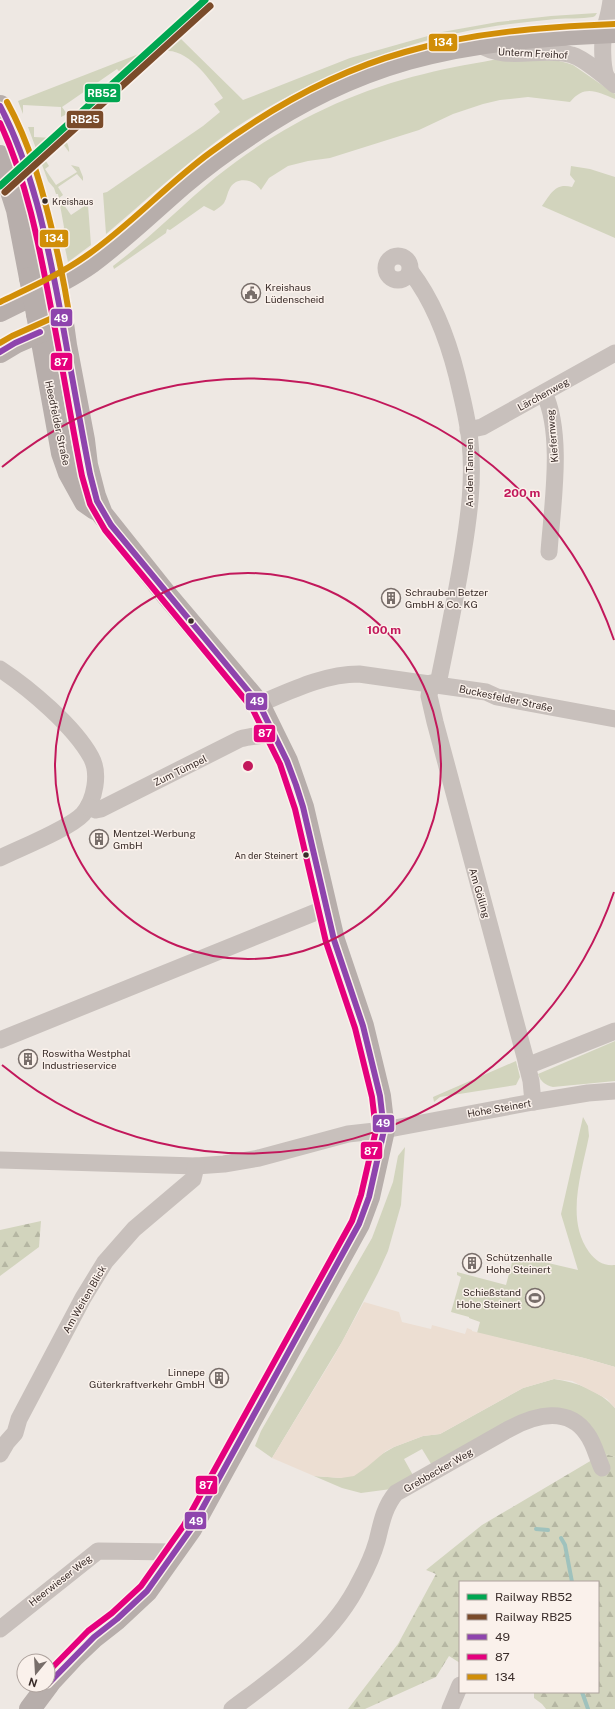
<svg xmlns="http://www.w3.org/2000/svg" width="615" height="1709" font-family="'Public Sans',sans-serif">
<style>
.grass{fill:#d2d4bd}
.forest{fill:url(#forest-firs)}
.plaza{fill:#ecded2}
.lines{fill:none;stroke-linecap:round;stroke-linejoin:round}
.stream{stroke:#9fc2bd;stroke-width:4}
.minor{stroke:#c8c0bc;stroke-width:17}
.major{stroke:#b7aeab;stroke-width:22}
.major-bridge{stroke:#b7aeab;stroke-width:22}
.bus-1-casing{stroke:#faf1eb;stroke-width:9}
.bus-2-casing{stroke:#faf1eb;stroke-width:9}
.bus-3-casing{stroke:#faf1eb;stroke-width:9}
.bus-1{stroke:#8e44ad;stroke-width:6}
.bus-2{stroke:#e5007d;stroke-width:6}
.bus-3{stroke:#d18e08;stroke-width:6}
.rail-1-casing{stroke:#faf1eb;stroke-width:10}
.rail-2-casing{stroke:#faf1eb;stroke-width:10}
.rail-1{stroke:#00a651;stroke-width:7}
.rail-2{stroke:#7a4b2a;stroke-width:7}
.ring{fill:none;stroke:#c2185b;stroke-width:2}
.bus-dot{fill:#392c29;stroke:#faf1eb;stroke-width:1.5}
.labels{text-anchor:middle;stroke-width:3;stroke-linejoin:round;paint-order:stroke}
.bus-label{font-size:9px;fill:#392c29;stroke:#faf1eb;text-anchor:start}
.street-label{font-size:10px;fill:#392c29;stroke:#faf1eb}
.poi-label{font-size:10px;fill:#392c29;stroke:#faf1eb;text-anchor:start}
.centre{fill:#c2185b;stroke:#faf1eb;stroke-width:2}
.ring-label{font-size:12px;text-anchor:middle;font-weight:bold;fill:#c2185b;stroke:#faf1eb;stroke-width:3;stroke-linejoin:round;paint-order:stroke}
.line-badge{stroke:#faf1eb;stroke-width:1.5}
.badge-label{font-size:11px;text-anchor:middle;font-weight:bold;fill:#fff}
</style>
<defs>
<pattern id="forest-firs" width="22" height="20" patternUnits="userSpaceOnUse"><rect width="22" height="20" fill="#d2d4bd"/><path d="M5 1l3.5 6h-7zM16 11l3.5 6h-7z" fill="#b5b6a2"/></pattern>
</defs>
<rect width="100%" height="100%" fill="#eee8e3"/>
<!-- grass -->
<g class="grass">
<path d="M597,13l-2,3 -2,1c-12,2 -25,1 -37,2 -33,3 -66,7 -98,14 -78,16 -178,60 -241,108 -39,29 -74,62 -111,93l-3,-41 4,-1 96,-66 17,-14 -6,-8 9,-6c-12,-17 -37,-53 -61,-46 -14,4 -27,16 -39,24l-6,-7 -55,38 5,7 -6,3v-10l-38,-2v9l-5,-13 162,-63 63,62 107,-42 92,-26 56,-10 53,-6z"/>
<path d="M504,58l55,3 8,2 6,2 42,29v5c-18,-7 -30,-15 -45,3l-42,-5 -28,3 -17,4 -30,10 -34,16 -89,28 -22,3 -20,5 -19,12 -8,12c-7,-11 -24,-14 -31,-2 -3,5 -3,10 -6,15 -2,3 -6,5 -10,8l-10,-5 -34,24 -3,-1 -1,4 -52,36 -1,-3c36,-27 68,-60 103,-89 61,-49 132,-85 208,-103 26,-7 53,-11 80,-16z"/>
<path d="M28,127h6v10l19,1 7,-7c4,5 10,15 9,21l-6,-8 -19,14 5,8 -4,3 11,16 21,-13 -6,-7 8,2 4,10v4l-6,-7 -19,13 5,8 -4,3 12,17 15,-10h2l3,40 -23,17 -6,-28 2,-7 -6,-33h-2l-2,-6 -6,-7z"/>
<path d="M571,166l19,3 25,8v61l-73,-32c8,-11 13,-24 30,-19l3,-6 -5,-6z"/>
<path d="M615,1041v40l-62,6c-8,-2 -12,-5 -15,-13z"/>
<path d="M516,1061l4,16 -4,8 -76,12 -6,5 -1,-5z"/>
<path d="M583,1117l5,9 1,10c-7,36 -24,83 0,116 7,9 14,14 26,13v102l-31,-9 -107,-25 3,-11 -11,-4v-1l-18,-5 10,-35 -4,-2v-3l49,13 8,-30 64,15 -17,-56z"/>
<path d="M405,1147l-4,58 -13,46 -10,22 -36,69 -70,116 -17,-12 6,-15 111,-193 21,-56 5,-26z"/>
<path d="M554,1379c23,3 46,12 61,29v49l-15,-5 -39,-41 -128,56 -11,-18 -18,10 10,18 -23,12 -30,4 -19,-5 -28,-12 27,2 53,-31 29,-11 17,-2 83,-46z"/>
</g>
<!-- forest -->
<g class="forest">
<path d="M41,1221l-2,26 -39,29v-46z"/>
<path d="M600,1452l15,5v252h-69l-4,-5 -8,-6v-6h64v-110h-138v81l-11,-7 -13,21 -71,32h-17l50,-65 38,-70 -10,-4 56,-45 110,-65z"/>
</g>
<!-- plaza -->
<path class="plaza" d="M364,1302l35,10 3,10 29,7 1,-4 33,9 2,-6 5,2v1l112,27 31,9v41l-8,-9 -35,-18 -18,-2 -31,9 -83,46 -17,2 -29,11 -8,4 -19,16 -13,9 -13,2 -27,-2 -42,-18 61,-100z"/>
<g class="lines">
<!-- stream -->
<g class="stream">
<path d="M536,1529l12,1"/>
<path d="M561,1538l4,7 7,37"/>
<path d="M582,1692l6,17"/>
</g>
<!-- minor -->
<g class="minor">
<path d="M479,44c26,19 64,2 93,11 11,3 34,22 43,30"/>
<path d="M606,76c-4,-10 -4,-34 -2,-45 3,-11 6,-20 7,-31"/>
<circle cx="398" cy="268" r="12"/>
<path d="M411,272c23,30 37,68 46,104 5,22 11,43 13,66 4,37 -1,74 -7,111 -7,44 -16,87 -25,131"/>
<path d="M544,393c20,41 8,114 5,159"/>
<path d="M468,430l14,-3 133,-74"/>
<path d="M0,669c29,19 74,57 91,88 9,16 4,43 -8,57 -14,15 -63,34 -83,44"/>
<path d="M431,683l-2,13 6,26 90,335 6,24 2,21"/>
<path d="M259,704c31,-13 65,-30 100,-30l127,18 11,5 118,22"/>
<path d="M88,807l8,3 5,-1 139,-70c12,-4 22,-2 34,-6"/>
<path d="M0,1040l326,-132"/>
<path d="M527,1066l88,-35"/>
<path d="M0,1160l196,6 28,-2 35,-6 89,-24 36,-4 149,-28 55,-9 27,-2"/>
<path d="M0,1454l7,-12 8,-9 4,-14 64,-121 22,-36 29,-33 59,-50 3,-13"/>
<path d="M0,1629l98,-78 78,1"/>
<path d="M232,1709c48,-36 101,-72 128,-128 7,-13 13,-26 17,-40 4,-16 7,-34 19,-48l113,-64c26,-14 59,-23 78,5 7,9 10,23 15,34"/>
<path d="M450,1709l10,-24"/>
</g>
<!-- major -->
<g class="major">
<path d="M0,106c29,49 40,107 52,162"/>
<path d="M0,156l17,54 13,68"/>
<path d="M0,311c31,-16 64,-29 92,-49 32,-24 60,-51 90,-77 21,-18 44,-35 67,-50 48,-33 103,-60 159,-76 68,-19 138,-24 207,-27"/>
<path d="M37,314l25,139 7,20 16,29 10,7"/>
<path d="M0,352l15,-9 39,-17"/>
<path d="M48,1684l26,-28 20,-19 23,-18 30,-28 44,-62 168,-305 10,-27 15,-67 -4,-34 -17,-70 -29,-86 -31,-133 -16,-46 -28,-57 -94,-111 -63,-79 -7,-18 -8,-31 -3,-25 -18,-95 -6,-43"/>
<path d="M30,1709l18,-24"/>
</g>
<!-- major-bridge -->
<g class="major-bridge">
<path d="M52,268l8,34"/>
<path d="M30,278l7,36"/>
</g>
<defs>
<g id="bus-1">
<path d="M0,106c32,61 46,130 59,198 10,56 20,113 31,170l7,27 14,24 148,179 28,57 9,24 7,22 31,133 29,86 17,70 4,34 -15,67 -10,27 -168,305 -44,62 -30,28 -23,18 -46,47"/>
<path d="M0,352l15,-9 25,-11"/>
</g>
<path id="bus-2" d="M0,123c27,58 39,122 51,185 11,56 20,112 31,168l8,28 15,26 147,178 28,56 15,45 31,133 29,86 17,69 4,33 -15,65 -9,26 -168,304 -43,61 -29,27 -24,18 -40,41"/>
<g id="bus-3">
<path d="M7,102c23,42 35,86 46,132 7,29 13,58 17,87"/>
<path d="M0,302c29,-14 59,-27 86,-46 45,-31 81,-72 125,-104 59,-44 123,-80 194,-100 68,-20 139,-25 210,-28"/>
<path d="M0,343l12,-7 47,-21"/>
</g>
</defs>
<!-- bus-1 casing -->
<use href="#bus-1" class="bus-1-casing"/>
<!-- bus-2 casing -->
<use href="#bus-2" class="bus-2-casing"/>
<!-- bus-3 casing -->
<use href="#bus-3" class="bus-3-casing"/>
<!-- bus-1 -->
<use href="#bus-1" class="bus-1"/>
<!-- bus-2 -->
<use href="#bus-2" class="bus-2"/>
<!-- bus-3 -->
<use href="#bus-3" class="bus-3"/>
<defs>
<path id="rail-1" d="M0,186l205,-186"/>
<path id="rail-2" d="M5,192l205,-186"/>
</defs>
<!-- rail-1 casing -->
<use href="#rail-1" class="rail-1-casing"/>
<!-- rail-2 casing -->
<use href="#rail-2" class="rail-2-casing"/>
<!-- rail-1 -->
<use href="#rail-1" class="rail-1"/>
<!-- rail-2 -->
<use href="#rail-2" class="rail-2"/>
</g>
<!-- distance rings -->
<g class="ring">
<circle cx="248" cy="766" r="193"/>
<path d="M614 892A387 387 0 0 1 2 1065M2 467A387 387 0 0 1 614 640"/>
</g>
<!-- icons -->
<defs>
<symbol id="civic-ring" viewBox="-11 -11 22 22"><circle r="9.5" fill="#faf1eb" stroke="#786e6a" stroke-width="1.5"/><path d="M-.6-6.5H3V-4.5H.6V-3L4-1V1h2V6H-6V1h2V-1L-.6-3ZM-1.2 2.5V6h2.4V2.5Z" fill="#786e6a"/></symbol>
<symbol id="building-ring" viewBox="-11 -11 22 22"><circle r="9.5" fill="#faf1eb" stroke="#786e6a" stroke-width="1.5"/><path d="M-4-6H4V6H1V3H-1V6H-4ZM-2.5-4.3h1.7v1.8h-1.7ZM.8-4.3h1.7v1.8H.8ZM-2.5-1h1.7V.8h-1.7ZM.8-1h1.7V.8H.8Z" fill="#786e6a"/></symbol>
<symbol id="stadium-ring" viewBox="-11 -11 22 22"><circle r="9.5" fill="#faf1eb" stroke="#786e6a" stroke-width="1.5"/><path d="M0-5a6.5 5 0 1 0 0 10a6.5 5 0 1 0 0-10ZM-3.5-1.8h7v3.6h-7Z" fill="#786e6a"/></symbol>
</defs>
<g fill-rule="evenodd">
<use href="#civic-ring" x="240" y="282" width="22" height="22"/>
<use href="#building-ring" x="380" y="587" width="22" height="22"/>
<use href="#building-ring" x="88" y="828" width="22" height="22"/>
<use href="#building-ring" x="17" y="1048" width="22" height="22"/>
<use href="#building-ring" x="461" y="1252" width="22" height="22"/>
<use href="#stadium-ring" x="524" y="1287" width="22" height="22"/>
<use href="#building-ring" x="208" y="1367" width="22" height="22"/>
</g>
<!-- markers -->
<g class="bus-dot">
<circle cx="45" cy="201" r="3.5"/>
<circle cx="191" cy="621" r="3.5"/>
<circle cx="306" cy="855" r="3.5"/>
</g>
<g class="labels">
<!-- bus labels -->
<g class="bus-label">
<text x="52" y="205">Kreishaus</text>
<text x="298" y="859" text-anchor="end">An der Steinert</text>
</g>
<!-- street labels -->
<g class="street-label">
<text transform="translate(533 53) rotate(3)" y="4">Unterm Freihof</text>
<text transform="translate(543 394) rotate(-29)" y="4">Lärchenweg</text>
<text transform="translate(58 423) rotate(78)" y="4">Heedfelder Straße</text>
<text transform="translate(552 436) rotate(-95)" y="4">Kiefernweg</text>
<text transform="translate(469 473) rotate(-90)" y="4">An den Tannen</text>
<text transform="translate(506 698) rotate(12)" y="4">Buckesfelder Straße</text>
<text transform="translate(180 770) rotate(-26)" y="4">Zum Tümpel</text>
<text transform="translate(480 893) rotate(74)" y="4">Am Gölling</text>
<text transform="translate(499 1108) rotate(-10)" y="4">Hohe Steinert</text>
<text transform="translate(84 1299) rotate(-60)" y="4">Am Weiten Blick</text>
<text transform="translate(438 1470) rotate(-30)" y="4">Grebbecker Weg</text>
<text transform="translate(60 1580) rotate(-38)" y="4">Heerwieser Weg</text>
</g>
<!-- poi labels -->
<g class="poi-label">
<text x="265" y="291">Kreishaus<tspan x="265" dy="12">Lüdenscheid</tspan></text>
<text x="405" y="596">Schrauben Betzer<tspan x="405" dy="12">GmbH &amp; Co. KG</tspan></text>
<text x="113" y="837">Mentzel-Werbung<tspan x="113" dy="12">GmbH</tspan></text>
<text x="42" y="1057">Roswitha Westphal<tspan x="42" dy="12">Industrieservice</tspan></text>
<text x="486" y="1261">Schützenhalle<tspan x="486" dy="12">Hohe Steinert</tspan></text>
<text x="521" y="1296" text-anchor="end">Schießstand<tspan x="521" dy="12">Hohe Steinert</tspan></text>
<text x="205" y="1376" text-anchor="end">Linnepe<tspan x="205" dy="12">Güterkraftverkehr GmbH</tspan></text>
</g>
</g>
<circle cx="248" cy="766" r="6" class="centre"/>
<g class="ring-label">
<text x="522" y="497">200 m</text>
<text x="384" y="634">100 m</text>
</g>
<g class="line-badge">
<rect x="428" y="33" width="30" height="19" rx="4" fill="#d18e08"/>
<rect x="84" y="83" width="37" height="20" rx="4" fill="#00a651"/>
<rect x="66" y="110" width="38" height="19" rx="4" fill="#7a4b2a"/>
<rect x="39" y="229" width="30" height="19" rx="4" fill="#d18e08"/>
<rect x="50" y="308" width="23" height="19" rx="4" fill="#8e44ad"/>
<rect x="50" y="352" width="23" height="19" rx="4" fill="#e5007d"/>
<rect x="245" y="692" width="23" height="19" rx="4" fill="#8e44ad"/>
<rect x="253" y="724" width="23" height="19" rx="4" fill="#e5007d"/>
<rect x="372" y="1114" width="23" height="19" rx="4" fill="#8e44ad"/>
<rect x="360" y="1141" width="23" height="19" rx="4" fill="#e5007d"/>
<rect x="195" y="1475" width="23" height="20" rx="4" fill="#e5007d"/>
<rect x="184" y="1511" width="23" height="19" rx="4" fill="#8e44ad"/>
</g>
<g class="badge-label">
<text x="443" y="46">134</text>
<text x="102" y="97">RB52</text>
<text x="85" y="123">RB25</text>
<text x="54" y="242">134</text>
<text x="61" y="322">49</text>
<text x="61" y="366">87</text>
<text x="257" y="705">49</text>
<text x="265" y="737">87</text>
<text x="383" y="1127">49</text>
<text x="371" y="1155">87</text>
<text x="206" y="1489">87</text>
<text x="196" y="1525">49</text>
</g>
<!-- legend -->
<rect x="459" y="1581" width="140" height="112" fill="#faf1eb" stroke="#ada29d"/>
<rect x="467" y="1594" width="20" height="6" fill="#00a651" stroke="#ada29d"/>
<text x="495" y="1601" font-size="12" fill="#392c29">Railway RB52</text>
<rect x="467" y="1614" width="20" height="6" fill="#7a4b2a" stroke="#ada29d"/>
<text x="495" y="1621" font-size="12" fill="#392c29">Railway RB25</text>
<rect x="467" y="1634" width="20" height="6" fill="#8e44ad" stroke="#ada29d"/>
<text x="495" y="1641" font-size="12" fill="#392c29">49</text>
<rect x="467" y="1654" width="20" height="6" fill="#e5007d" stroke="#ada29d"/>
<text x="495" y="1661" font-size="12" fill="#392c29">87</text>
<rect x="467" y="1674" width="20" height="6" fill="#d18e08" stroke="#ada29d"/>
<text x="495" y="1681" font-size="12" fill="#392c29">134</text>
<!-- north arrow -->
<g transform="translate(36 1673) rotate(198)"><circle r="19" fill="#faf1eb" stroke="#ada29d"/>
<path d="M0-3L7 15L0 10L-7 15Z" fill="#786e6a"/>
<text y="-6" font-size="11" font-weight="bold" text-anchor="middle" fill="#392c29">N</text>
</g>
</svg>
